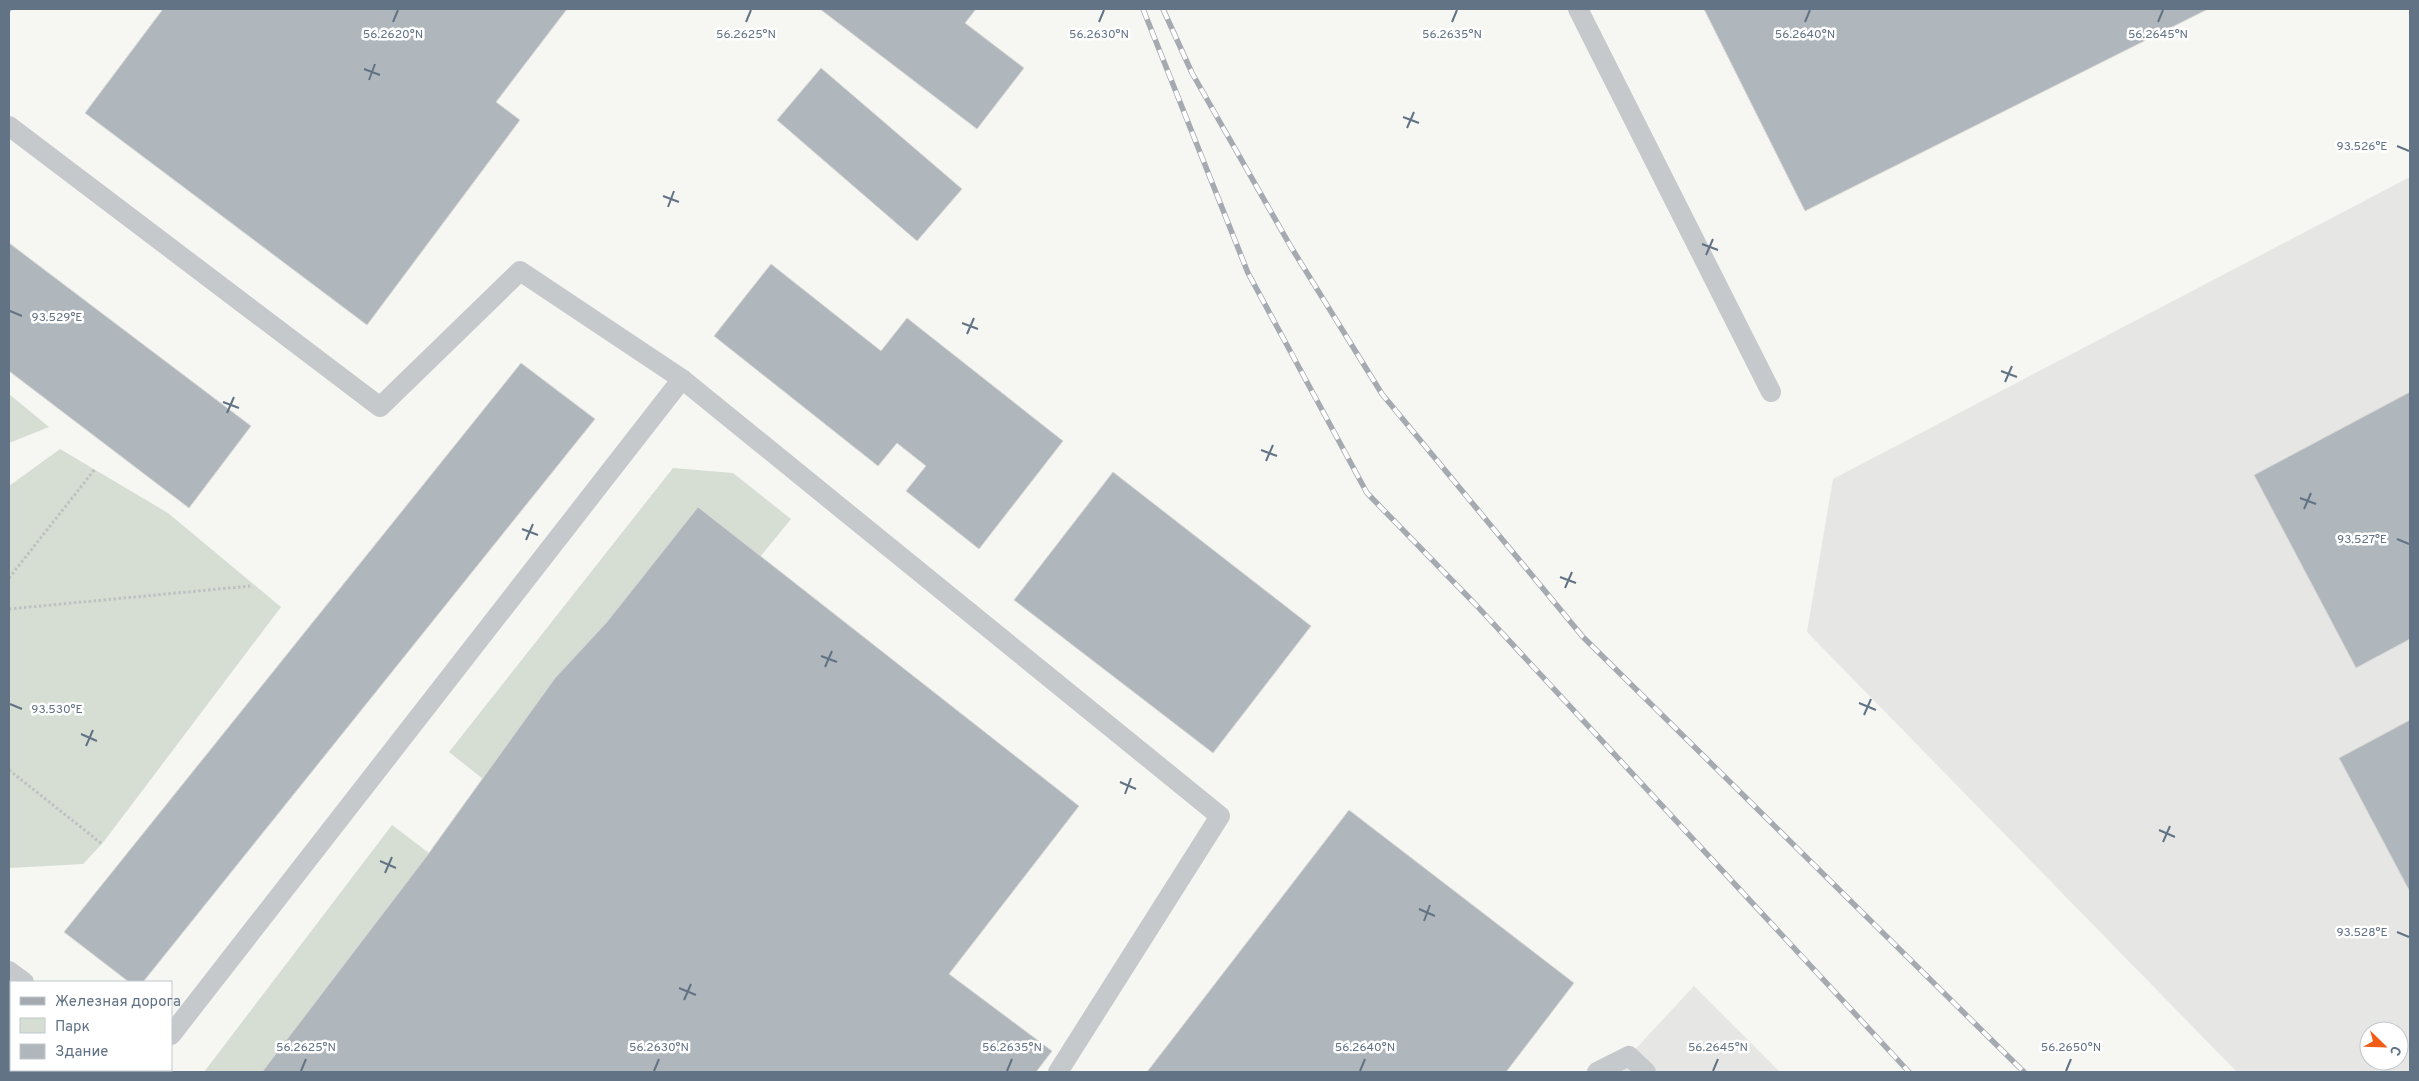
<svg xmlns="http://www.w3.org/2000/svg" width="2419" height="1081" font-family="Overpass,sans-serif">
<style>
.built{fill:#e6e7e5;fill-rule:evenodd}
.green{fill:#d6ded3}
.building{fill:#afb6bc;stroke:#d7d7d5}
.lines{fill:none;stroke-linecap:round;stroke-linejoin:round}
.path{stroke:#bec0c3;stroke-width:3;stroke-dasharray:2.5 2.5;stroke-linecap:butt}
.lane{stroke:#c5c9cc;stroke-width:20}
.rail-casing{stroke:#a5aab1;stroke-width:5.5}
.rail{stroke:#fff;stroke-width:4;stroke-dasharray:11;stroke-linecap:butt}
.ticks{fill:none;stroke:#627385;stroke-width:2}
.ticks-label{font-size:12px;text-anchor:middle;fill:#627385;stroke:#fff;stroke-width:5;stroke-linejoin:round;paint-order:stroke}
</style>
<rect width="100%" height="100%" fill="#f6f6f2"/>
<!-- built -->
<g class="built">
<path d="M2410,177v895h-173l-430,-440 26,-153zM2369,1031h30v30h-30z"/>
<path d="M1694,986l86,86h-161l10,-16z"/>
</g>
<!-- green -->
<g class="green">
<path d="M9,394l40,33 -40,16z"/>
<path d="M60,449l108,64 113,94 -179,237 -19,20 -74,4v-382z"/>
<path d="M673,468l60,5 58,46 -31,38 -62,-50 -215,272 -34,-27z"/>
<path d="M392,825l37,28 -167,219h-58z"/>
</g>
<!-- building -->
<g class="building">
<path d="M163,9h404l-71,93 24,18 -153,205 -282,-212z"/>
<path d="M820,9h156l-11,14 59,45 -47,61z"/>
<path d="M1704,9h504l-403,202z"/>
<path d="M821,68l141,121 -45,52 -140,-121z"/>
<path d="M9,243l242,183 -62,82 -180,-137z"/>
<path d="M771,264l110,87 26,-33 156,123 -84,108 -73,-58 20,-25 -29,-23 -19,23 -164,-130z"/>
<path d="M521,363l74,56 -452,563h-14l-65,-50z"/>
<path d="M2410,392v247l-54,29 -102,-193z"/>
<path d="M1113,472l198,154 -98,127 -199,-153z"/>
<path d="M698,507l381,299 -130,168 103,77 -16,21h-774l167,-219 126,-175 51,-55z"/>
<path d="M2410,720v172l-71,-134z"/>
<path d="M1349,810l225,173 -68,89h-359z"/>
<path d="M9,1051l2,2v17h23l3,2h-28z"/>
</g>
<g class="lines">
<!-- path -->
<g class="path">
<path d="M9,11l2,-2"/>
<path d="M9,578l86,-109"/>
<path d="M9,609l241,-23"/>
<path d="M9,770l93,74"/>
</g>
<!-- lane -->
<g class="lane">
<path d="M1578,9l193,383"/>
<path d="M9,126l371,281 140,-136 162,108 538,437 -162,256"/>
<path d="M9,971l15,11"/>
<path d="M171,1035l511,-656"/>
<path d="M139,1070l3,2"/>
<path d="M1597,1072l32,-16 17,16"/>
</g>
<defs>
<g id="rail">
<path d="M1143,9l105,264 119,220 110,113 432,466"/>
<path d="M1163,9l29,64 99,174 91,147 201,243 441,435"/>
</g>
</defs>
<!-- rail casing -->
<use href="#rail" class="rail-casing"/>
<!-- rail -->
<use href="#rail" class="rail"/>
</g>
<!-- ticks -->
<path class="ticks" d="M393,22l5,-12M746,22l5,-12M1099,22l5,-12M1452,22l5,-12M1805,22l5,-12M2158,22l5,-12M364,69l16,6M369,80l6,-16M1403,117l16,6M1407,128l7,-16M2397,146l12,5M663,196l16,6M668,207l6,-16M1702,244l16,6M1706,255l7,-16M10,311l12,5M962,323l16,6M967,334l7,-16M2001,371l16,6M2005,382l7,-16M223,402l16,6M227,413l7,-16M1261,450l16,6M1266,461l7,-16M2300,498l16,6M2304,509l7,-16M522,529l16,6M2397,539l12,5M526,540l7,-16M1560,577l16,6M1565,588l7,-16M821,656l16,6M825,667l7,-16M1859,703l17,7M10,704l12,5M1864,715l7,-16M81,734l16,7M86,746l7,-16M1120,782l16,7M1125,794l6,-16M2159,830l16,7M2163,842l7,-16M380,861l16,7M385,873l7,-16M1419,909l16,7M1424,921l6,-16M2397,932l12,5M679,988l17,7M684,1000l7,-16M301,1071l5,-12M654,1071l5,-12M1007,1071l5,-12M1360,1071l5,-12M1713,1071l5,-12M2066,1071l5,-12"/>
<g class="ticks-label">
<text x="393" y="38">56.2620°N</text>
<text x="746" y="38">56.2625°N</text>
<text x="1099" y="38">56.2630°N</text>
<text x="1452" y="38">56.2635°N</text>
<text x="1805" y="38">56.2640°N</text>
<text x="2158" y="38">56.2645°N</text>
<text x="2362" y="150">93.526°E</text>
<text x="57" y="321">93.529°E</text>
<text x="2362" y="543">93.527°E</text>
<text x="57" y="713">93.530°E</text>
<text x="2362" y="936">93.528°E</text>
<text x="306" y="1051">56.2625°N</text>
<text x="659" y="1051">56.2630°N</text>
<text x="1012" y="1051">56.2635°N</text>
<text x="1365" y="1051">56.2640°N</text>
<text x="1718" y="1051">56.2645°N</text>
<text x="2071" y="1051">56.2650°N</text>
</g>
<!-- border -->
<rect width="2419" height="1081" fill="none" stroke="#627385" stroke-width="20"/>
<!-- legend -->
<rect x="10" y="981" width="162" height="90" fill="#ffffff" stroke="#c0c7ce"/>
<rect x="20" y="997" width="25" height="8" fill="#a5aab1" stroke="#c0c7ce"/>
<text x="55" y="1006" font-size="15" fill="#627385">Железная дорога</text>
<rect x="20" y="1018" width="25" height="15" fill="#d6ded3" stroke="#c0c7ce"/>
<text x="55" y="1031" font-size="15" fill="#627385">Парк</text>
<rect x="20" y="1044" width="25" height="15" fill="#afb6bc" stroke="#c0c7ce"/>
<text x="55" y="1056" font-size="15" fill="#627385">Здание</text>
<!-- north arrow -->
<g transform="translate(2384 1046) rotate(113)"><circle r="24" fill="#ffffff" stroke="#c0c7ce"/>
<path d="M0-4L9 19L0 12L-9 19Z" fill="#f15d17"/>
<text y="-8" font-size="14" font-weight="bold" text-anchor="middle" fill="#627385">С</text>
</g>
</svg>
